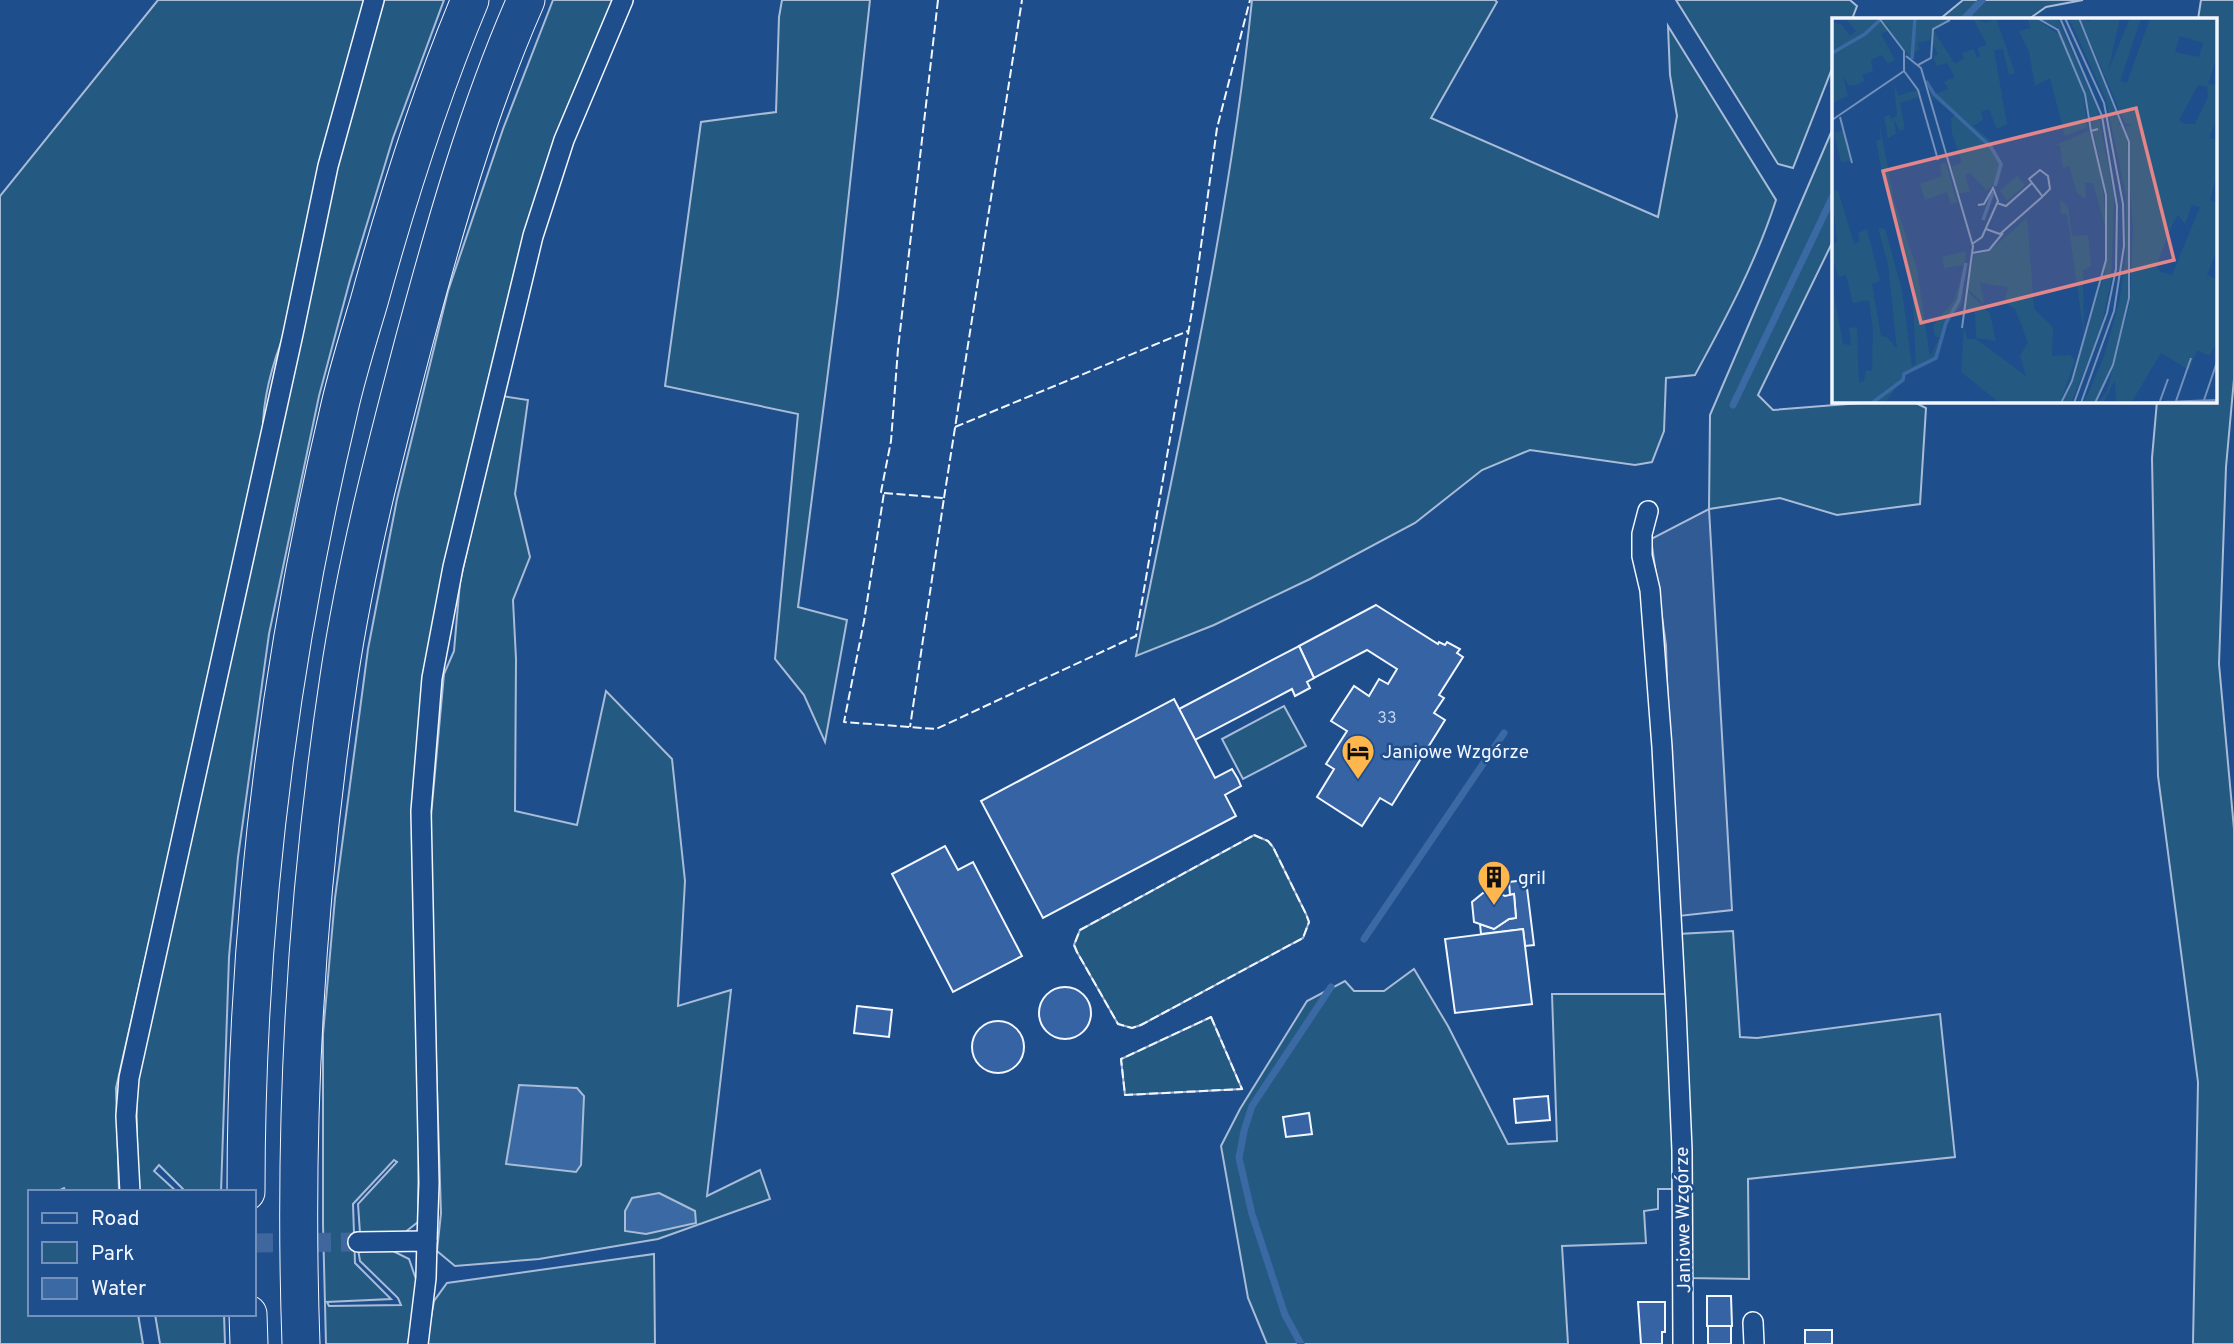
<svg xmlns="http://www.w3.org/2000/svg" width="2234" height="1344" font-family="Overpass,sans-serif">
<style>
.green{fill:#245a82;stroke:#a8bbd7;stroke-width:2}
.parking{fill:#305b95;stroke:#a8bbd7;stroke-width:2}
.water{fill:#3b69a3;stroke:#a8bbd7;stroke-width:2}
.lines{fill:none;stroke-linecap:round;stroke-linejoin:round}
.stream{stroke:#3b69a3;stroke-width:7}
.building{fill:#3563a3;stroke:#f2f6ff;stroke-width:2}
.street-tunnel{stroke:#3f679d;stroke-width:19;stroke-dasharray:19 10;stroke-linecap:butt}
.street-casing{stroke:#f2f6ff;stroke-width:22}
.highway-casing{stroke:#f2f6ff;stroke-width:39}
.street{stroke:#1f4e8c;stroke-width:19}
.highway{stroke:#1f4e8c;stroke-width:37}
.fence{stroke:#f2f6ff;stroke-width:2;stroke-dasharray:9 3.5;stroke-linecap:butt}
.labels{text-anchor:middle;stroke-width:5;stroke-linejoin:round;paint-order:stroke}
.number-label{font-size:16px;fill:#c3d1e8}
.poi-label{font-size:19px;fill:#f2f6ff;stroke:#1f4e8c;text-anchor:start}
.street-label{font-size:19px;fill:#f2f6ff;stroke:#1f4e8c}
.inset-river{fill:none;stroke:#3b69a3;stroke-width:3.5}
.inset-road{fill:none;stroke:#7391ba;stroke-width:2}
.view{fill:#e38589;fill-opacity:0.15;stroke:#e38589;stroke-width:3.5}
.inset-edge{fill:none;stroke:#f2f6ff;stroke-width:3.5}
</style>
<rect width="100%" height="100%" fill="#1f4e8c"/>
<!-- green -->
<g class="green">
<path d="M158,0h209l-81,330c-14,34 -25,74 -23,111l-147,647 3,104h-53l-2,-4 -8,4h-26v122h108l5,30h-143v-1148z"/>
<path d="M382,0h62l-51,138 -43,142 -31,116 -50,238 -31,223 -9,100 -8,235h-35l-27,-27 -5,6 23,21h-39l-2,-112 31,-144 56,-240 96,-461z"/>
<path d="M553,0h62l-53,121 -139,555 -5,546 -14,11h-44l-2,-29 39,-42 -3,-2 -41,44 2,59 36,36 -64,3 2,4 72,-1 -3,-7 -38,-37 -2,-12 29,-1 22,11 9,26 -10,59h-82l-3,-120v-190l12,-136 33,-249 29,-150 51,-208 55,-162z"/>
<path d="M782,0h88l-32,294 -40,313 49,13 -22,122 -21,-47 -29,-36 23,-245 -133,-28 36,-264 75,-10 3,-95z"/>
<path d="M1252,0h243l2,2 -66,116 227,99 19,-101 -7,-41 -2,-49 108,174c-20,62 -50,118 -81,175l-29,3 -2,53 -12,31 -17,3 -105,-15 -48,20 -67,53 -105,56 -96,46 -78,31c43,-217 93,-435 116,-656z"/>
<path d="M1676,0h174l7,6 -5,13h-19v47l-40,102 -15,-4z"/>
<path d="M1963,0h120l-37,7 -17,12h-89z"/>
<path d="M2201,0h33v379l-8,88 -7,197 15,165v515h-41l5,-262 -40,-306 -6,-318 5,-57h58v-382h-17z"/>
<path d="M1833,128v113l-75,154 15,15 113,-9h26l14,7 -6,96 -83,11 -57,-17 -71,11 1,-94z"/>
<path d="M502,396l26,4 -13,94 15,63 -17,43 3,59 -1,152 62,14 29,-134 66,68 13,122 -7,125 53,-16 -24,206 53,-26 10,29 -112,40 -119,20 -84,7 -18,-15 4,-38 -12,-375 15,-164 10,-23 6,-69z"/>
<path d="M1284,706l22,40 -63,33 -21,-40z"/>
<path d="M1254,835l14,6 5,6 33,67 3,8 -6,16 -162,87 -9,3 -14,-4 -41,-72 -3,-7 6,-15z"/>
<path d="M1733,931l7,106 17,1 183,-24 15,143 -207,22 1,100 -60,-1 -11,-344z"/>
<path d="M1414,969l34,57 60,118 49,-3 -5,-147h114l9,105 -2,90h-15v20l-14,2 2,32 -84,3 6,98h-301l-19,-46 -27,-152 19,-37 67,-108 38,-20 9,10h30z"/>
<path d="M1211,1017l31,72 -117,6 -4,-36z"/>
<path d="M654,1254l1,90h-229l8,-43 13,-18z"/>
<path d="M155,1314h69l1,30h-65z"/>
</g>
<!-- parking -->
<path class="parking" d="M1709,509l23,401 -53,6 -8,-104 -5,-167 -15,-106z"/>
<!-- water -->
<g class="water">
<path d="M519,1085l58,3 7,8 -3,69 -5,7 -70,-8z"/>
<path d="M659,1193l36,18 1,12 -50,11 -21,-3v-20l7,-13z"/>
</g>
<g class="lines">
<!-- stream -->
<g class="stream">
<path d="M1964,19l18,-19"/>
<path d="M1733,405l100,-209"/>
<path d="M1364,939l140,-206"/>
<path d="M1301,1344l-16,-29 -33,-101 -13,-56 5,-27 8,-25 79,-119"/>
</g>
</g>
<!-- building -->
<g class="building">
<path d="M1376,605l62,39 1,-2 6,3 2,-3 13,7 -3,4 6,4 -24,38 5,3 -10,15 11,7 -53,85 -12,-7 -18,28 -45,-29 17,-28 -8,-5 21,-33 -16,-10 23,-35 15,10 10,-17 9,5 9,-15 -30,-19 -53,28 -15,-32z"/>
<path d="M1299,646l15,32 -7,4 3,6 -15,8 -3,-7 -97,51 -16,-31z"/>
<path d="M1174,699l41,79 17,-9 6,10 3,7 -16,9 11,21 -193,102 -62,-117z"/>
<path d="M945,846l13,24 15,-8 49,94 -69,36 -61,-118z"/>
<path d="M1526,880l8,65 -9,1 -2,-17 -42,5 -1,-10 14,5 15,-10 7,-1 -2,-24 -4,1 -1,-13z"/>
<path d="M1488,889l17,7 9,-2 2,24 -7,1 -15,10 -20,-7 -2,-20z"/>
<path d="M1523,929l9,75 -77,9 -10,-74z"/>
<circle cx="1065" cy="1013" r="26"/>
<path d="M857,1006l35,4 -3,27 -35,-4z"/>
<circle cx="998" cy="1047" r="26"/>
<path d="M1548,1096l2,24 -34,3 -2,-24z"/>
<path d="M1309,1113l3,21 -26,3 -3,-20z"/>
<path d="M1707,1296h24l1,30h-25z"/>
<path d="M1638,1302h27v30h-3v12h-21z"/>
<rect x="1708" y="1326" width="23" height="18"/>
<rect x="1805" y="1330" width="27" height="14"/>
</g>
<g class="lines">
<!-- street-tunnel -->
<path class="street-tunnel" d="M254,1243l104,-1"/>
<defs>
<g id="street">
<path d="M1648,511l-6,23v22l8,34 12,157 14,263 6,140 1,194"/>
<path d="M130,1192l-4,-76 3,-38 164,-744 35,-168 46,-166"/>
<path d="M427,1241l2,-58 -8,-372 11,-133 21,-111 80,-331 31,-96 59,-140"/>
<path d="M358,1242l69,-1 -1,37 -8,66"/>
<path d="M1753,1322l1,22"/>
</g>
<g id="highway">
<path d="M246,1192c0,-261 32,-524 92,-778 8,-37 20,-75 31,-112 28,-102 60,-204 101,-302"/>
<path d="M248,1314l1,30"/>
<path d="M301,1344c-8,-222 5,-447 38,-667 17,-114 46,-226 75,-336 31,-115 64,-232 112,-341"/>
</g>
</defs>
<!-- street casing -->
<use href="#street" class="street-casing"/>
<!-- highway casing -->
<use href="#highway" class="highway-casing"/>
<!-- street -->
<use href="#street" class="street"/>
<!-- highway -->
<use href="#highway" class="highway"/>
<!-- fence -->
<g class="fence">
<path d="M938,0l-40,349 -7,92 -10,51 3,1 -20,128 -20,101 92,7 200,-93 57,-331 24,-177 33,-128"/>
<path d="M955,427l233,-96"/>
<path d="M884,493l60,5 -34,229"/>
<path d="M944,498l78,-498"/>
<path d="M1254,835l14,6 5,6 33,67 3,8 -6,16 -162,87 -9,3 -14,-4 -41,-72 -3,-7 6,-15z"/>
<path d="M1211,1017l31,72 -117,6 -4,-36z"/>
</g>
</g>
<!-- icons -->
<defs>
<symbol id="hotel-pin" viewBox="-11 -11 22 30"><path d="M0 17L-7.5 6A9.5 9.5 0 1 1 7.5 6Z" fill="#ffb74d" stroke="#1f4e8c"/><path d="M-6-4.5h1.5V1H6V5H4.5V3h-9V5H-6ZM-4 0a1.8 1.8 0 1 1 3.6 0ZM.5 0V-2.5h3Q6-2.5 6 0Z" fill="#111"/></symbol>
<symbol id="building-pin" viewBox="-11 -11 22 30"><path d="M0 17L-7.5 6A9.5 9.5 0 1 1 7.5 6Z" fill="#ffb74d" stroke="#1f4e8c"/><path d="M-4-6H4V6H1V3H-1V6H-4ZM-2.5-4.3h1.7v1.8h-1.7ZM.8-4.3h1.7v1.8H.8ZM-2.5-1h1.7V.8h-1.7ZM.8-1h1.7V.8H.8Z" fill="#111"/></symbol>
</defs>
<g fill-rule="evenodd">
<use href="#hotel-pin" x="1339" y="732" width="38" height="52"/>
<use href="#building-pin" x="1475" y="858" width="38" height="52"/>
</g>
<g class="labels">
<!-- number labels -->
<g class="number-label">
<text x="1387" y="723">33</text>
</g>
<!-- poi labels -->
<g class="poi-label">
<text x="1382" y="758">Janiowe Wzgórze</text>
<text x="1518" y="884">gril</text>
</g>
<!-- street labels -->
<g class="street-label">
<text transform="translate(1682 1220) rotate(-91)" y="7">Janiowe Wzgórze</text>
</g>
</g>
<!-- overview -->
<g transform="translate(1832 18)">
<rect width="385" height="385" fill="#1f4e8c"/>
<path d="M13,0h31l11,7 3,4 -9,5 14,26 -7,4 -6,-9 -11,5 2,11 -11,4 3,6 -9,4 -7,1 -6,-10 5,20 -16,7v-81l10,3 8,11 6,-5zM48,0h72l-19,10 -3,12 -13,3 3,6 -9,6 3,7zM141,0l13,5 10,-5 19,55 -6,2 -6,-26 -9,1 13,74 -10,5 -8,-20 -8,3 2,8 -10,6 16,13 14,26 -5,19 -12,6 -16,-17 -5,2 5,16 -13,3 -5,-28 10,-3 -10,-30 -1,-15 4,-3 -23,-18 -6,-17 9,14 13,-5 -4,-7 11,-5 -8,-14 -10,3 -4,-9 5,-3 -7,-13 3,-10 21,33 9,-6 -2,-5 12,-4 3,9 3,-2 -2,-8 9,-3zM195,0h8l24,17 24,55 4,37 -22,9 -15,-58 -15,8 -6,-34 -10,-21 12,-3zM206,0h19l40,90 17,89 -3,84 -10,47 -30,75h-8l42,-130 2,-78 -22,-104 -27,-63zM237,0h9l42,105 -3,2h5l6,16 2,146 -17,78 -19,38h-10l19,-44 16,-56 7,-47v-60l-20,-96zM248,0l10,4 1,-4h29l-12,53 22,-53h11l-21,63 7,2 23,-65h67v39l-9,27 9,1v34l-8,19 8,2v35l-7,25 7,3v47l-10,25 10,4v64l-8,13 -12,-6 -8,20 -28,-17 -30,50h-15l-1,-23 -12,23h-6l10,-12 23,-88 3,-76 -7,-101h8l-9,-3zM348,18l23,7 -4,14 -24,-5zM366,67l9,2 1,10 -13,27h-11l-5,-4zM360,187l8,2 -28,68 -11,-3 -5,-6 17,-43 5,-8 7,9zM62,66l4,12 19,-6 2,7 -19,6 5,26 -5,2 -6,-12 2,15 -8,4 -4,-21 6,-2 2,7v-4l5,-2zM47,103l15,79 23,69 13,88 10,-20h-5l-2,-11 22,-27 9,-34 -20,3 -2,-11 24,-6 -4,53 -15,18 -10,36 -31,16 -21,29h-53v-119l11,60 8,1 -2,-17 8,-1 2,56 5,-2 2,-11 6,1 1,-43 -4,-28 -16,3 -7,-28 -8,2 -6,-22v-11l5,-2 -5,-51 6,-1 16,54 6,-3 -2,-8 9,-4 13,52 -8,3 9,52 6,1 10,12 -9,-85 -10,-36 7,1 17,61 10,76 4,-2 -3,-63 -9,-53 -20,-65 -8,-42 5,-2zM11,112l7,31 -9,1 -7,-29zM257,113l13,46 4,52 -13,-46h-8l1,16 -9,-6 -8,-27 -6,2 -3,-23 -7,1zM114,145l11,39 -6,2 -4,-12 -22,8 -5,-16 22,-8 -2,-12zM185,158l8,9 -18,16 -7,-10zM228,181l8,8 4,29 16,-1 3,31 -8,4 1,65 -17,-121h-6zM195,200l7,91 19,18 -1,29 18,-1 5,5 -15,43h-60l-39,-31 3,-44 3,11h9l50,37 -6,-20 8,-14 -13,-33 -11,-7 4,-15 -28,-4 4,21 -17,-16 7,-33 14,-3zM136,274l22,22 6,27 -20,-3 -1,-26 -11,1z" fill="#245a82" fill-rule="evenodd"/>
<path class="inset-river" d="M0,35l33,-19 17,-16M80,41l3,-41M94,63l8,13 57,53 10,17 -6,22M151,202l10,-28M40,385l31,-23 1,-6 32,-16 10,-35 13,-23 7,-37"/>
<path class="inset-road" d="M205,0l21,12 27,64 6,37 7,-2M228,0l42,98 15,90 -1,63 -9,44 -33,90M233,0l39,85 19,101 1,42 -10,65 -33,92M247,0l50,124v156l-16,67 -18,38M74,38l15,12 52,178 -11,82M86,47l13,-7 2,-29 17,-9M72,53l14,19 20,70M8,99l12,46M0,102l72,-49v-20l-25,-33M165,185l9,3 26,-23M154,211l14,5 41,-36 9,-9 -2,-13 -8,-6 -11,9 14,18M140,226l10,-7 16,-36 -5,-13 -9,16 -6,1M140,235l17,-3 14,-17M372,382l13,-38M328,383l8,-22M344,383l15,-43M229,385l11,-22 34,-121v-65l-15,-64M302,385l83,-3"/>
<path class="view" d="M304,90l38,152 -253,63 -38,-152z"/>
<rect width="385" height="385" class="inset-edge"/>
</g>
<!-- legend -->
<rect x="28" y="1190" width="228" height="126" fill="#1f4e8c" stroke="#7391ba" stroke-width="2"/>
<rect x="42" y="1213" width="35" height="10" fill="#1f4e8c" stroke="#7391ba" stroke-width="2"/>
<text x="91" y="1225" font-size="21" fill="#f2f6ff">Road</text>
<rect x="42" y="1242" width="35" height="21" fill="#245a82" stroke="#7391ba" stroke-width="2"/>
<text x="91" y="1260" font-size="21" fill="#f2f6ff">Park</text>
<rect x="42" y="1278" width="35" height="21" fill="#3b69a3" stroke="#7391ba" stroke-width="2"/>
<text x="91" y="1295" font-size="21" fill="#f2f6ff">Water</text>
</svg>
